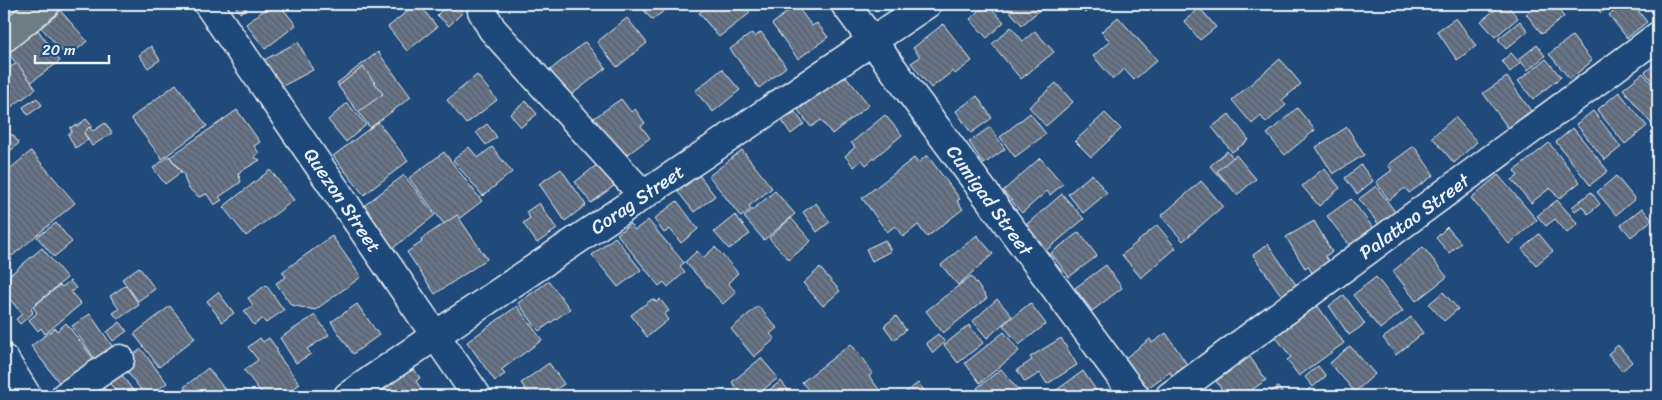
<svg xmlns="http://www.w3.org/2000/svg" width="1662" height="400" font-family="Sriracha,sans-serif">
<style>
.building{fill:url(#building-back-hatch);stroke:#e8f1f8}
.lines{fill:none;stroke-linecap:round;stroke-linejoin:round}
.minor-casing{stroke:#e8f1f8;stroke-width:31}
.major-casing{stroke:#e8f1f8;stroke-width:31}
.minor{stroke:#1f4a7a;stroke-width:28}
.major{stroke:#6c7e84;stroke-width:28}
.labels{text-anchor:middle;stroke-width:4;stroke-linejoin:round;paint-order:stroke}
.street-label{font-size:19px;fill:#e8f1f8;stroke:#1f4a7a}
</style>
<defs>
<pattern id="building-back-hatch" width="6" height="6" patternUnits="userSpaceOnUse" patternTransform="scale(1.25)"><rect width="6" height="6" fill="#687487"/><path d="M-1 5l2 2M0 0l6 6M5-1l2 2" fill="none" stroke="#575e68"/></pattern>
</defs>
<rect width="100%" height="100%" fill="#1f4a7a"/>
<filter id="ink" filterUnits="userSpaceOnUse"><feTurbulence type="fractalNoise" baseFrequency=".02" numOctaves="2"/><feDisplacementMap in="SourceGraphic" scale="10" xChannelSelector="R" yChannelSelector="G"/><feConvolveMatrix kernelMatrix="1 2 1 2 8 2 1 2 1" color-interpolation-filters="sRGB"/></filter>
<g filter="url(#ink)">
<!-- building -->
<g class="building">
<path d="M234,4h18l-12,9z"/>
<path d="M272,4h7l17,21 -31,24 -19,-25z"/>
<path d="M416,4h3l18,23 -30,24 -19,-24z"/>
<path d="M448,4h7l8,8 -14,14 -12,-11z"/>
<path d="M639,4h34l-21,16z"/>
<path d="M711,4h31l8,9 -31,24 -20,-24z"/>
<path d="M987,4l17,18 -17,16 -17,-19z"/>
<path d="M1003,4h33l5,5 -19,16z"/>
<path d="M1077,4h18l-10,9z"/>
<path d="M1502,4h4l12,14 -23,19 -14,-16z"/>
<path d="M1539,4h15l10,13 -22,17 -16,-20z"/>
<path d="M1593,4h18l-10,9z"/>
<path d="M1624,4h9l14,18 -20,16 -18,-23z"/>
<path d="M796,5l16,21 5,-3 11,14 -30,22 -26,-35z"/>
<path d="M58,8l29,33 -19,17 -29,-33z"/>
<path d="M1200,8l16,19 -16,13 -16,-19z"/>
<path d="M1118,17l39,43 -23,20 -10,-11 -11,10 -20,-23 17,-15 -9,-9z"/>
<path d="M627,18l20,25 -30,24 -20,-25z"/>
<path d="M1456,18l20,28 -19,14 -20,-29z"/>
<path d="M1520,21l8,10 -22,18 -8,-10z"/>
<path d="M943,24l29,37 -17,13 -2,-3 -22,17 -20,-25 9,-6 -7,-9z"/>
<path d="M1011,27l12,14 12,-10 19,21 -33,27 -29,-35z"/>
<path d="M38,30l22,31 -30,22 -22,-31z"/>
<path d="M761,32l25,35 -27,21 -29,-39 22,-16 3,4z"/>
<path d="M1572,36l20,25 -22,18 -21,-25z"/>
<path d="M298,42l15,28 -34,18 -15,-28z"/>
<path d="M585,42l21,26 -36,28 -20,-26z"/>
<path d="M1537,45l8,11 -17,14 -9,-11z"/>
<path d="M151,46l9,14 -12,8 -9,-13z"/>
<path d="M378,52l33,45 -41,31 -33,-45z"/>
<path d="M1511,53l9,10 -10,9 -8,-11z"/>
<path d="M1280,59l21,25 -19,16 4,5 -20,18 -5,-7 -9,8 -20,-24z"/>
<path d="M1546,59l15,18 -28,22 -15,-18z"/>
<path d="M1658,61v28l-13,-17z"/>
<path d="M17,63l19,26 -32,23v-41z"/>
<path d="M363,67l20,27 -25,18 -20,-26z"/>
<path d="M722,69l18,21 -27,22 -18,-21z"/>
<path d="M1643,73l15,19v40l-35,-43z"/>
<path d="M844,74l25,31 -37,29 -11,-14 -10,7 -13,-17z"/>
<path d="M477,75l20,25 -31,24 -19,-24z"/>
<path d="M1507,77l24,34 -23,17 -25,-35z"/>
<path d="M1056,83l17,19 -27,24 -17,-19z"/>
<path d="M176,84l31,42 -45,33 -31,-41z"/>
<path d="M1619,92l28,34 -22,18 -28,-34z"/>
<path d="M977,96l15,22 -21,15 -15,-22z"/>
<path d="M37,98l5,7 -14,10 -5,-8z"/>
<path d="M621,99l10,13 4,-3 10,14 -4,3 9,12 -30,22 -29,-40z"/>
<path d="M526,101l11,13 -16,13 -11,-13z"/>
<path d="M347,103l19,22 -20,17 -18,-22z"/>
<path d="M1297,108l18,22 -30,25 -18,-21z"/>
<path d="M237,110l23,32 -6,4 5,7 -5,4 6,3 -22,13 3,9 -22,15 3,3 -8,5 -7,-11 -8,3 -10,-8 -4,-9 -1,-5 -14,-18z"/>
<path d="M1593,111l28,36 -16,13 -29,-36z"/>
<path d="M795,112l9,12 -13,10 -9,-13z"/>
<path d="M1030,113l16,21 -31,23 -15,-20z"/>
<path d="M1105,113l16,16 -30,28 -16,-16z"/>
<path d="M1229,114l20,26 -17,12 -20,-25z"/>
<path d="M885,115l17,20 -36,30 -4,-5 -8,7 -9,-11 10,-9 -4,-4z"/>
<path d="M1455,117l22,25 -23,21 -22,-26z"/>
<path d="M86,119l6,7 -8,7 4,7 -13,8 -7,-14 4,-2 -2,-4 5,-3 2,1z"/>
<path d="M378,122l30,39 -44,34 -31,-39z"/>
<path d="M105,123l7,10 -20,13 -8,-13 5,-6 4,4z"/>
<path d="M487,124l10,13 -11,8 -10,-13z"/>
<path d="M990,127l15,22 -21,15 -15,-22z"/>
<path d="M1347,127l17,28 -31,19 -17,-27z"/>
<path d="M1573,128l35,43 -18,14 -34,-43z"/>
<path d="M12,134l7,9 -11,10 -4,-5v-7z"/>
<path d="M1549,143l31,39 -21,17 -9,-11 -19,15 -19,-23 6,-4 -4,-5z"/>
<path d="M1414,146l20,29 -25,18 -4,-5 -16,12 -13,-18 16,-12 -4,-5z"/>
<path d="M469,147l9,11 14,-11 20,25 -29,24 -30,-36z"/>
<path d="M742,150l30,38 -23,18 2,3 -10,8 -32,-41z"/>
<path d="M31,151l44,52 -63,53 -8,-10v-72z"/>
<path d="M1227,151l13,14 -16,16 -14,-15z"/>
<path d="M444,152l38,49 -35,27 -38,-50z"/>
<path d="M927,155l33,44 -3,2 6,8 -36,28 -9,-12 -15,12 -8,-11 -8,6 -25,-34 52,-40 4,5z"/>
<path d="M1236,155l20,24 -19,16 -20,-24z"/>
<path d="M169,156l12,16 -16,12 -12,-16z"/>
<path d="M1040,158l23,26 -13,11 -3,-4 -25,22 -19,-22z"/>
<path d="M598,164l16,22 -23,17 -16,-21z"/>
<path d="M1361,165l12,16 -16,13 -12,-16z"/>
<path d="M1324,168l16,20 -21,18 -17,-20z"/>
<path d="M561,169l25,36 -21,16 -26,-37z"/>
<path d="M270,170l24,30 -48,36 -23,-29z"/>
<path d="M1092,174l15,19 -24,20 -15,-19z"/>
<path d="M404,175l31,40 -42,33 -32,-40z"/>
<path d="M699,175l16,21 -21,16 -16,-20z"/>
<path d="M1498,175l39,45 -28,24 -38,-46z"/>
<path d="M1616,176l19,23 -19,16 -19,-23z"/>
<path d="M1201,181l22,25 -40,35 -22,-25z"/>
<path d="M1376,186l20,27 -16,13 -21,-27z"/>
<path d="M775,191l20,23 -31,26 -20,-23z"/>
<path d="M1591,192l9,12 -12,10 -6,-8 -7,5 -3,-4z"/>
<path d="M1062,194l22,25 -42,35 -21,-25z"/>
<path d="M1351,199l23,30 -24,17 -23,-30z"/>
<path d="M1557,200l21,24 -11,9 -12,-14 -9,7 -9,-10z"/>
<path d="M677,201l21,28 -17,14 -11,-14 -6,4 -10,-14z"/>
<path d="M539,203l18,26 -20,14 -14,-20 7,-5 -4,-6z"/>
<path d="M816,203l14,19 -13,10 -14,-20z"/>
<path d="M1642,208l10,12 -21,17 -10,-12z"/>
<path d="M457,215l30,44 -52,35 -28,-42 15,-10 -1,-3z"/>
<path d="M735,215l15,19 -21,15 -15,-17z"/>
<path d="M791,218l20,23 -22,19 -20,-22z"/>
<path d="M648,220l36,43 -4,3 5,6 -17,15 -4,-5 -5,4 -42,-52 13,-10 5,6z"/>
<path d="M1314,221l18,31 -7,4 6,9 -17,11 -6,-10 -3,2 -19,-31z"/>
<path d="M56,223l16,19 -18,15 -17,-20z"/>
<path d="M1157,225l19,23 -35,30 -19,-23z"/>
<path d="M1447,227l14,16 -12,10 -13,-15z"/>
<path d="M1079,232l18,24 -28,21 -18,-24z"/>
<path d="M1539,234l14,17 -17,14 -14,-16z"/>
<path d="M977,235l16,19 -35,31 -17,-20z"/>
<path d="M332,236l29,41 -46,33 -24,-5 -15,-22 10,-6 -4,-5z"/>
<path d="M615,237l26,33 -23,17 -26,-32z"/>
<path d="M885,240l6,11 -19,10 -6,-12z"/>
<path d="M1268,244l31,45 -15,10 -31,-44z"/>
<path d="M715,247l23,26 -10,10 8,9 -13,12 -38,-42 12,-11 6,7z"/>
<path d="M1423,247l24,30 -31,24 -23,-30z"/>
<path d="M4,248l8,11 -8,5z"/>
<path d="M42,248l25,30 -36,30 2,5 -13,11 -4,-5 6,-5 -18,-22v-12z"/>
<path d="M1106,265l16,23 -30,23 -17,-23z"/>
<path d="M139,267l16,22 -17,12 -16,-22z"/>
<path d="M820,268l20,23 -17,15 -20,-23z"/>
<path d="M971,276l16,22 -44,35 -17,-22z"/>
<path d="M1376,277l27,34 -23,18 -27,-34z"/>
<path d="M70,281l6,7 -5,4 10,12 -36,30 -4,-6 -3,3 -9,-11 8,-7 -4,-6 27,-22 2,2z"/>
<path d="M549,281l21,28 -31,22 -21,-28z"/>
<path d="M126,285l13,20 -21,14 -5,-6 6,-4 -9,-13z"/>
<path d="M266,285l18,25 -18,13 -4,-4 -8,6 -10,-14 9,-6 -5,-7z"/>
<path d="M218,292l16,21 -12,9 -15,-21z"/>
<path d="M1443,292l15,17 -14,12 -15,-17z"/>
<path d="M1344,295l21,29 -16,11 -20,-29z"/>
<path d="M652,299l5,3 3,-3 9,12 -5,3 4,6 -21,17 -16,-22z"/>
<path d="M997,299l15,17 -25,22 -14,-17z"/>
<path d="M1030,303l16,21 -27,21 -16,-20z"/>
<path d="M357,304l22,31 -26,19 -22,-32z"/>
<path d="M1317,305l27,38 -45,33 -12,-16 4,-3 -16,-21z"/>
<path d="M170,306l25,32 -36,29 -25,-33z"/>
<path d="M517,306l25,34 -41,30 4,4 -10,7 -28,-39z"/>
<path d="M758,306l19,22 -7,6 5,5 -21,18 -23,-28z"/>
<path d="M90,314l27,39 -18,12 -27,-39z"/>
<path d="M315,315l14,20 -22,14 4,5 -15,9 -16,-25z"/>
<path d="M896,316l10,14 -12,10 -10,-14z"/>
<path d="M1411,317l12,16 -27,22 -13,-17z"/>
<path d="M120,322l7,9 -14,10 -6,-9z"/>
<path d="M66,323l31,40 -33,26 -33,-43 24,-18 2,3z"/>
<path d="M969,325l14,18 -25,20 -14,-18z"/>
<path d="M1004,332l15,19 -39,32 -15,-20z"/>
<path d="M1166,333l22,33 -16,11 -2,-5 -24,17 -26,-27 30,-23 2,4z"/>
<path d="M938,334l7,8 -12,11 -7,-10z"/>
<path d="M260,338l3,4 6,-4 8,11v5l23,30 -17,12h-19l-20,-26 14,-10 -10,-13z"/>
<path d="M1061,338l16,27 -30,19 -7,-11 -15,9 -8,-12 15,-10 -2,-3z"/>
<path d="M851,344l22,29 -4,3 11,15 -7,5h-60l-11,-14z"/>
<path d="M1618,345l14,17 -10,9 -14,-17z"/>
<path d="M1350,346l25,28 -20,18 -25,-29z"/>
<path d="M141,349l26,34 -18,13h-3l-25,-32z"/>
<path d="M1250,357l16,23 -23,16h-17l-10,-15z"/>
<path d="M761,358l17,20 -23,18h-4l-5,-7 -5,4 -9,-11z"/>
<path d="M549,363l15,21 -18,12h-16l-9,-13z"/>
<path d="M405,365l5,7 4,-3 6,9 -4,3 10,15h-65z"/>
<path d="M1318,366l8,10 -13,11 -8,-10z"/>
<path d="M208,368l22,28h-38l-8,-9z"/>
<path d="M1001,369l22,27h-39l-7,-8z"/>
<path d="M119,371l15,21 -6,4h-8l-13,-16z"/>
<path d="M1083,371l17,25h-43l-3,-4z"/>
<path d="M98,379l11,17h-36z"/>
<path d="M781,381l11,14 -2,1h-29z"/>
<path d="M918,383l9,11 -3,2h-23z"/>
<path d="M1278,387l6,9h-20z"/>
<path d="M664,388l7,8h-17z"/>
<path d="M1310,388l7,8h-15z"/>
</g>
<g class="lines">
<defs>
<g id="minor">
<path d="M208,4l269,392"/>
<path d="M481,4l1,7 10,18 151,166"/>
<path d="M845,4l290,392"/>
<path d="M4,359l23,37"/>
<path d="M65,396l55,-37"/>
<path d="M348,396l88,-61 491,-331"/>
<path d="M1170,396l488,-360"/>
</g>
<path id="major" d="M4,38l42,-34"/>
</defs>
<!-- minor casing -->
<use href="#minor" class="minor-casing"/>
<!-- major casing -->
<use href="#major" class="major-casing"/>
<!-- minor -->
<use href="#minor" class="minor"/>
<!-- major -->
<use href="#major" class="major"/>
</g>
</g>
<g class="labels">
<!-- street labels -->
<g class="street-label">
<text transform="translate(637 199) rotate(-34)" y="7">Corag Street</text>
<text transform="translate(343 200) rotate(56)" y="7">Quezon Street</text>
<text transform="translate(990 200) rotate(54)" y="7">Cumigad Street</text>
<text transform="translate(1414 216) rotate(-36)" y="7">Palattao Street</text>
</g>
</g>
<!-- margin -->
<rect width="1662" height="400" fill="none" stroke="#1f4a7a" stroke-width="20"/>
<rect x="10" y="10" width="1642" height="380" fill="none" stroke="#e8f1f8" stroke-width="2" filter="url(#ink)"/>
<!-- scale -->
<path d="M35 55v8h74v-8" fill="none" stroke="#e8f1f8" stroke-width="2.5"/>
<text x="42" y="55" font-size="15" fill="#e8f1f8" stroke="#1f4a7a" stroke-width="4" paint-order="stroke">20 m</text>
</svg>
